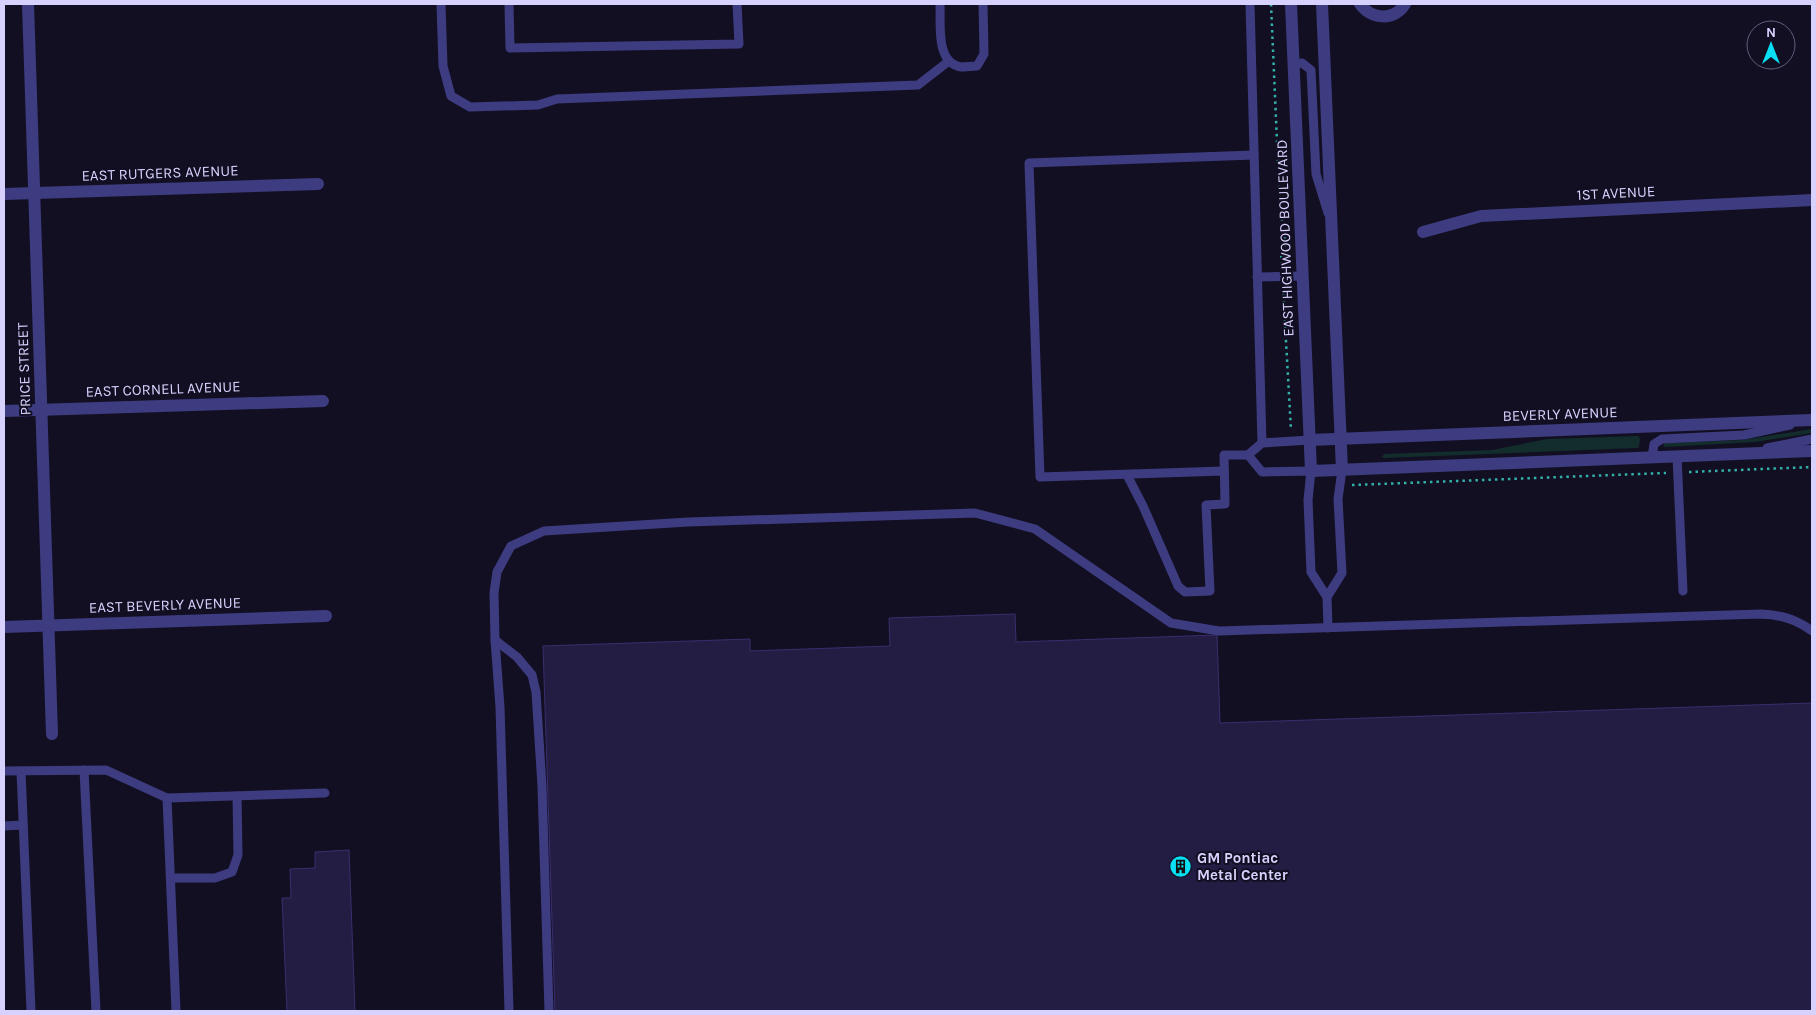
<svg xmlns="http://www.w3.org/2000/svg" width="1816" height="1015" font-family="Karla,sans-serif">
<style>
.green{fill:#122d2c}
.building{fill:#231c43;stroke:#3b2e6e}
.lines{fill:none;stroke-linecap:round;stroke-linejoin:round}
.path{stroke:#33b1a8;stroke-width:2.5;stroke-dasharray:2.5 4;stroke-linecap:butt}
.lane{stroke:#3e3c80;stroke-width:9}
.street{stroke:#3e3c80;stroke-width:12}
.labels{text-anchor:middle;stroke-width:4;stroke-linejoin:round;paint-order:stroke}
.street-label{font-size:15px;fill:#d7d2fd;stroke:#120f23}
.poi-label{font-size:15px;font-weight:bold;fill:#d7d2fd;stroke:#120f23;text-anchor:start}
</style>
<rect width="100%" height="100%" fill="#120f23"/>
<!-- green -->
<g class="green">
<path d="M1812,429v4l-57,9 -90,5 -2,-2 2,-2 78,-3z"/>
<path d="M1638,436l2,2 -1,9 -2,1 -253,10 -2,-1 2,-3 108,-4 55,-11z"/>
</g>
<!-- building -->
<g class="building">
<path d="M1015,614l1,28 201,-7 3,88 592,-20v308h-1257l-12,-365 207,-7v12l140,-5 -1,-28z"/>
<path d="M349,850l6,161h-68l-5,-113h9l-1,-29 25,-1v-16z"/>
</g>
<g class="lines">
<!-- path -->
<g class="path">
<path d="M1271,4l9,207 4,17 1,17 -4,6 1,15"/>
<path d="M1283,288l8,142"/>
<path d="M1689,472l123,-5"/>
<path d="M1352,485l314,-12"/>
</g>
<!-- lane -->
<g class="lane">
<path d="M441,4l2,62 8,30 19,11 68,-2 19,-6 361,-14 31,-24"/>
<path d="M509,4l1,44 229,-4 -2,-40"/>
<path d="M940,4c1,19 -5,59 21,63 5,0 11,-1 16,-1l7,-12 -1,-50"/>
<path d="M1250,4l12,439"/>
<path d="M1293,64l9,-1 9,7 5,104 12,39"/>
<path d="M1257,277l46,-1"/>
<path d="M1767,448l45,-9"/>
<path d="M1248,455l14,17 49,-1 -3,29 3,72 16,25"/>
<path d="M1677,456l6,135"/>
<path d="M1652,457l2,-13 8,-5 82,-4 46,-10"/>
<path d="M1224,471l-184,6 -11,-314 225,-8"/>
<path d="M1127,475l16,31 35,80 7,6 25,-1 -4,-86 19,-1 -1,-49h24l14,-12 48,-3"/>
<path d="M1328,628l-1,-31 15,-24 -4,-74 4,-29"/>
<path d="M495,640l22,17 15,18 4,17 6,94 7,225"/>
<path d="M84,770l12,241"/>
<path d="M4,771l102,-1 61,28 9,213"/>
<path d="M21,771l10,240"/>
<path d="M167,798l158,-5"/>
<path d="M4,826l19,-1"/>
<path d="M171,878h44l17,-6 6,-17 -1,-59"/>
<path d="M509,1011l-9,-304 -5,-67 -1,-47 3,-21 14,-26 33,-15 144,-9 287,-9 60,16 136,94 48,8 542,-17c20,1 35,5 51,17"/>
</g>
<!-- street -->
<g class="street">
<path d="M28,4l24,730"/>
<path d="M1291,4l20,467 501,-20"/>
<path d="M1322,4l20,466"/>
<path d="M1360,4c12,16 34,17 45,0"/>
<path d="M4,194l314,-10"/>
<path d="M1423,232l58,-16 331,-16"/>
<path d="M4,411l319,-10"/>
<path d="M1310,440l502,-20"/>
<path d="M4,627l322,-11"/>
</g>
</g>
<!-- icons -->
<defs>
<symbol id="building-disc" viewBox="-11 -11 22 22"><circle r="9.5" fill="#09def3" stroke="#120f23"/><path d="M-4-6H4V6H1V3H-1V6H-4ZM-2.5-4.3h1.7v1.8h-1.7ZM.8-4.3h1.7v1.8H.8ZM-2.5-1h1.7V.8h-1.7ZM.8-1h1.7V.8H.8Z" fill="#111"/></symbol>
</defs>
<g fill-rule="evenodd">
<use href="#building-disc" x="1168" y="854" width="25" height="25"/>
</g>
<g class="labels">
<!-- street labels -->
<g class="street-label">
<text transform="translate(160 173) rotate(-2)" y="5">EAST RUTGERS AVENUE</text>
<text transform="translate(1616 193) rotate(-3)" y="5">1ST AVENUE</text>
<text transform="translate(1285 238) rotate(-92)" y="5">EAST HIGHWOOD BOULEVARD</text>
<text transform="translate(24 369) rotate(-92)" y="5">PRICE STREET</text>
<text transform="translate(163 389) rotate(-2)" y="5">EAST CORNELL AVENUE</text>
<text transform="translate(1560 414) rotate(-2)" y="5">BEVERLY AVENUE</text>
<text transform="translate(165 605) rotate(-2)" y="5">EAST BEVERLY AVENUE</text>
</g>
<!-- poi labels -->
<g class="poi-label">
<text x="1197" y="863">GM Pontiac<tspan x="1197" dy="17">Metal Center</tspan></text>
</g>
</g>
<!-- border -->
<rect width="1816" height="1015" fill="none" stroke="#d7d2fd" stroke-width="10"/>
<!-- north arrow -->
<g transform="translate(1771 45)"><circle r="24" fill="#120f23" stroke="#615d7a"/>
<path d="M0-4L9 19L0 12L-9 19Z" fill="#09def3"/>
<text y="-8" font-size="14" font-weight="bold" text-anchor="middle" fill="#d7d2fd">N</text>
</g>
</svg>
